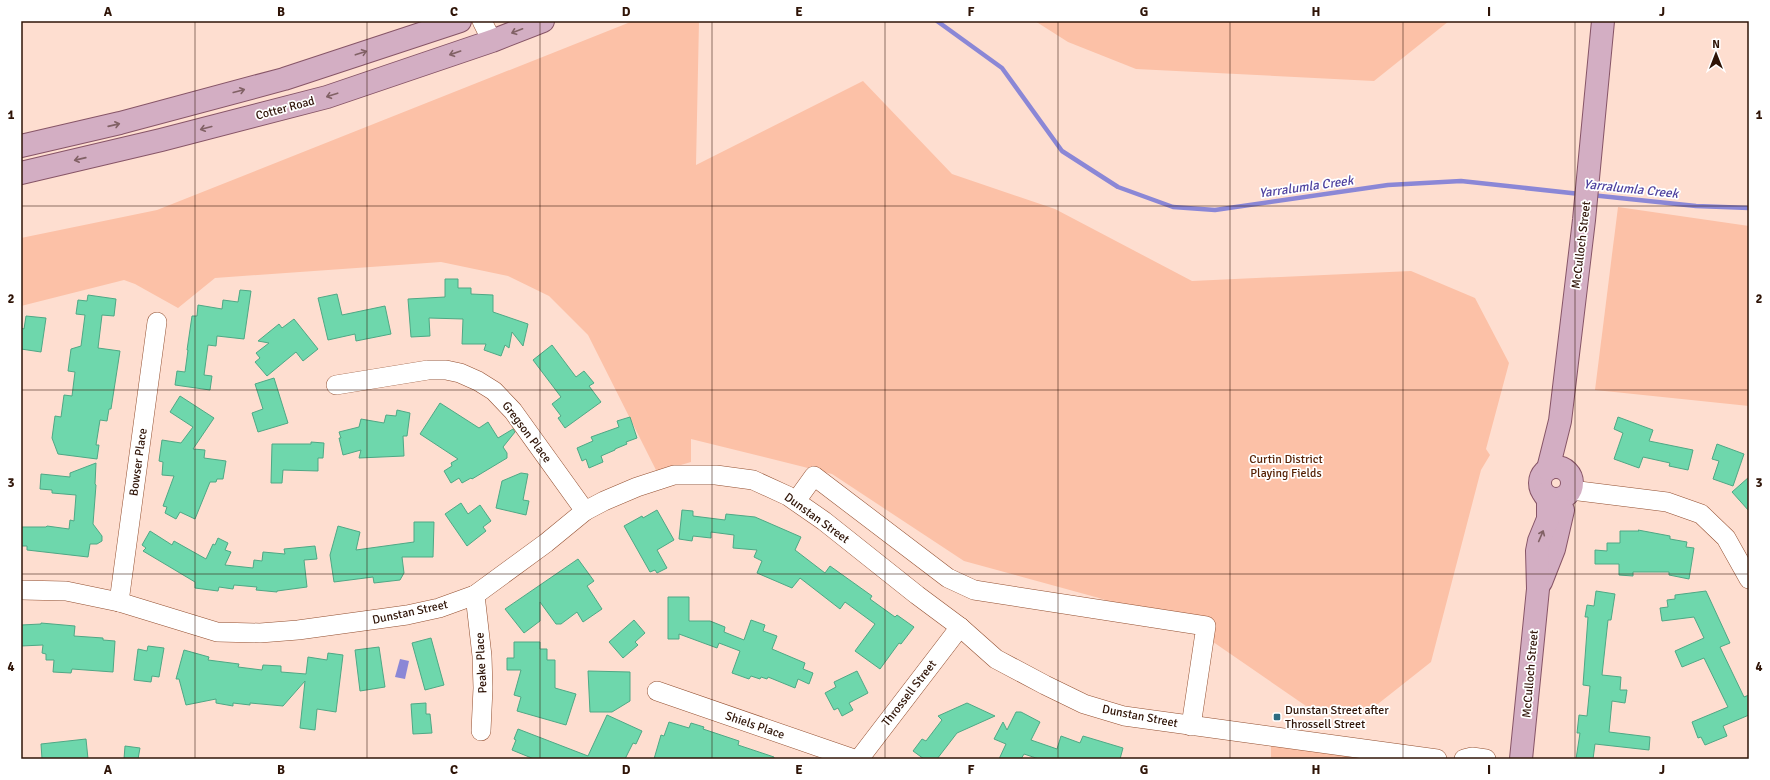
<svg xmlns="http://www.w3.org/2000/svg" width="1770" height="780" font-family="Signika,sans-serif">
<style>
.green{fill:#fcc1a7}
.water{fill:#8b87d6}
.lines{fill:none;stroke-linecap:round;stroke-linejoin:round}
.stream{stroke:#8b87d6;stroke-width:4.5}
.building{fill:#6ed7ac;stroke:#4fa885}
.minor-casing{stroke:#934f30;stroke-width:20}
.major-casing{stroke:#875567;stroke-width:24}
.minor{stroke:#fff;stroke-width:19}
.major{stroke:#d3aec3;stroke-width:22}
.oneway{stroke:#816165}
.grid{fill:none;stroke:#2f1407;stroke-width:1;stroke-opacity:0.55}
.poi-dot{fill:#2e6b81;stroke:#fff;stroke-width:1.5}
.labels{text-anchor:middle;stroke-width:3.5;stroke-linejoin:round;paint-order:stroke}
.street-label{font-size:12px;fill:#2f1407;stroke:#fff}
.park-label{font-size:12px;fill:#562104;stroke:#fff}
.poi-label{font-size:12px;fill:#2f1407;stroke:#fff;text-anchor:start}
.water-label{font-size:13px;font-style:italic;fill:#4e419f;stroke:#fff}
.neatline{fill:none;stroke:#2f1407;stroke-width:1.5}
.grid-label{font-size:13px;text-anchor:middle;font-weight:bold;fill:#2f1407}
</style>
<rect width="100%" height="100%" fill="#feded0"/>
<!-- green -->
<g class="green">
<path d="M633,21h66l-3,144 167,-84 89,93 103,35 137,72 219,-10 64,27 34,65 -23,86 4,6 -9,15 -50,192 -62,49 -63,-5 -103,-71 -104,-37 -135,-37 -132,-87 -141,-35v23l-34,10 -69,-137 -39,-39 -41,-20 -67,-14 -226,16 -37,30 -43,-24 -11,-4 -103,26v-68l136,-28z"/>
<path d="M1035,21h414l-75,60 -238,-12 -68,-27z"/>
<path d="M1618,207l131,19v180l-154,-16z"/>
<path d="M1271,745l100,14h-100z"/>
</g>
<!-- water -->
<path class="water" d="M400,659l9,2 -4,18 -10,-2z"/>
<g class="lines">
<!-- stream -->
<g class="stream">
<path d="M937,21l65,47 60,83 56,36 55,20 42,3 173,-25 73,-4 119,13"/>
<path d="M1591,195l105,11 53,2"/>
</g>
</g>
<!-- building -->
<g class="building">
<path d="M445,279h13v9h13v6l22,1v17l35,12 -5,22 -11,-14 -3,16 -4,-3 -4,11 -17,-6 2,-6h-24l1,-25 -34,-1 1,18 -19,1 -3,-38 37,-2z"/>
<path d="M240,290l11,1 -7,48 -27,-3 -1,10 -8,-1 -4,30 8,1 -2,14 -35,-5 2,-14 8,1 3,-22h-1l5,-34h5l1,-11 24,4 1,-9 15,2z"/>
<path d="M337,294l5,21 43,-9 6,28 -35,7 -1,-7 -27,6 -10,-42z"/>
<path d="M88,295l28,4 -2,17 -12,-1 -4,33 22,3 -9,58h-2l-2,12 -7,-1 -4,25h3l-2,14 -39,-5 -6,-16 3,-22 6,1 3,-22 8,1 3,-24 -7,-1 3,-22 10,-3 4,-31 -9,-1 2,-14 9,1z"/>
<path d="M26,316l20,2 -5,34 -20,-3v-21l3,1z"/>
<path d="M294,319l24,30 -15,12 -7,-9 -29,24 -12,-14 5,-4 -4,-5 13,-10 -11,-2 21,-17 3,4z"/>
<path d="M552,345l24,32 8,-6 10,12 -5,3 12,16 -36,26 -7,-10 3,-2 -9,-12 9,-7 -28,-37z"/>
<path d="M274,378l14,45 -30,9 -6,-19 11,-4 -8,-25z"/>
<path d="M180,396l34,22 -21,31 12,1 -1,8 22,3 -3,18h-6l-1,3h-6l-15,37 -15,-7 -4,7 -11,-6 2,-6 -4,-1 11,-30 -12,-1 1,-13 -4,-1 3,-21 19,3 12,-16 -23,-15z"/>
<path d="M440,403l39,25 9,-6 10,16 15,-9 2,3 -12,15 4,6v5l-35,21 -1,-1 -9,5 -3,-5 -8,5 -7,-12 8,-5 -1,-3 7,-4 -38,-25z"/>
<path d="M397,410l13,3 -3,23h-4l1,20 -45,2 2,-8 -18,5 -4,-17h2l-2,-6 20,-5 2,-8 23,4 2,-8 10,1z"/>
<path d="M630,417l7,21 -11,4 1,2 -12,5v1l-14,6 2,6 -14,6 -3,-9 -4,2 -5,-13 16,-7 -2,-4 28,-10 -2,-6z"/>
<path d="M1618,417l35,13 -4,11 44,9 -5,20 -19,-4 1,-3 -27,-6 -4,11 -25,-9 9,-26 -9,-4z"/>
<path d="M311,442l13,1 -1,15h-5v13l-35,-1 -1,13h-11l1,-39h39z"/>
<path d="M1717,444l27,10 -11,32 -20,-7 6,-18 -7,-2z"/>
<path d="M96,463l-1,21 1,1 -3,39 9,12v5l-5,3h-7l-2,13 -61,-7v-4h-6v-19h25l1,-1 22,3 1,-9 4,1 2,-26 -24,-2v-3l-12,-1 1,-15 29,3v-4z"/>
<path d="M521,473l7,1 -5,26 6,1 -3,14 -30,-7 6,-27z"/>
<path d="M1749,477v34l-17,-19z"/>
<path d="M461,503l7,11 12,-9 11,16 -8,6 3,4 -19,15 -22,-32z"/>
<path d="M657,510l17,30 -17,10 10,18 -10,5 -2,-3 -5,2 -26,-46 18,-10 1,2z"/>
<path d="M682,510l11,1v5l32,4 1,-6 29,3 46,20 -6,13 30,23 5,-7 42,30 -2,3 25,18 2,-2 17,12 -13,17 -2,-1 -19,26 -25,-18 20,-27 -30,-22 -5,7 -40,-31 -8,10 -35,-15 5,-12 -8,-4 3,-7 -24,-2 1,-13 -23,-3v6l-18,-2 -1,5 -13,-2z"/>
<path d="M414,522h20l-1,35h-31l2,16 -4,7 -26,3 -1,-6 -39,5 -4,-27 8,-29 22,6 -4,18 58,-8z"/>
<path d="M1638,530l32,6v3l17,3 -1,5 8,1 -5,31 -20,-4v-3h-36v4l-14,-1v-11h-24v-14l12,1v-8h13v-12h19z"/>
<path d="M150,531l22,14 2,-4 32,18 7,-15 2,1 3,-7 10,5 -3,7 6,2 -6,13 28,3 1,-8 8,1 1,-9 22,2 -1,-5 31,-3 2,13 -13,1 3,27 -30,4v1l-21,-2 1,-3 -23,-2 -1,4 -14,-2 -1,4 -23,-3v-6l-52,-31 3,-3 -4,-3z"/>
<path d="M578,559l16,22 -7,5 15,23 -19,13 -6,-10 -16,12h-5l-16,-22v19l-16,12 -19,-24z"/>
<path d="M1596,591l19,3 -4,26h-3l-6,55 19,2 -1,13h7l-2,13 -13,-2 -3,31 41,5 -1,13 -54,-6 -2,15h-17l4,-26h-3l2,-18 8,1 3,-30 -7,-1 5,-68h-3l2,-12 7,1z"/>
<path d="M1706,591l24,52 -10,4 24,50 5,-2v20l-26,11 4,10 -22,9 -4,-8 -3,1 -6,-16 36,-15 -24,-49 -22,9 -7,-16 29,-13 -10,-21 -32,4 -2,-13 8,-1 -1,-7 8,-1v-4z"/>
<path d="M668,597h21v24h21l15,6 -1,5 20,8 7,-20 14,5 -2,6 14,5 -5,13 33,14 -2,6 10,4 -4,11 -11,-5 -3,9 -27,-11 -1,2 -6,-2 -1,2 -9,-3 -2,3 -17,-6 8,-22 -21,-8 -2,5 -38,-14v5h-11z"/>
<path d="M634,620l11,13 -10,9 3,3 -15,13 -14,-16z"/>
<path d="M41,623l34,3 -1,10 29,2v2l12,1 -2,31 -41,-3 -1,4 -18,-1 1,-12h-8v-6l-4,-1 1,-8 -22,1v-21l20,-1z"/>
<path d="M431,638l13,47 -19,5 -13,-47z"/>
<path d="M514,642h26v7h7v11h8v28l21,6 -10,31 -49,-14 4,-14 -7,-2 7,-25h-14v-12h7z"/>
<path d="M148,646l16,2 -5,29 -7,-1 -1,6 -17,-2 4,-31 9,2z"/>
<path d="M379,647l6,40 -25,4 -5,-41z"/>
<path d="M184,650l25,7 -1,3 31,4 -1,3 24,3 1,-5 18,1v6l25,2 2,-17 19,3 1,-7 15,2 -7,57 -19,-3 -2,21 -15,-2 5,-47 -22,25 -33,-3v2l-17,-2v3l-17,-3v-4l-30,6 -7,-26h-3z"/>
<path d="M588,671l42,1v29l-18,11h-22z"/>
<path d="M857,671l11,22 -19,10 4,7 -11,6 -4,-8 -4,2 -9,-17 11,-6 -2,-5z"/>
<path d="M426,703v11h4l2,19 -19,1 -2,-30z"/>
<path d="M967,703l28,13 -38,17 -20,26h-13l-11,-8 9,-12 4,2 16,-21 -4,-4z"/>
<path d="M1016,712h5l19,10 -9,18 26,9 4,-13 19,7 3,-7 40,12 -3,11h-81l-15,-5 -3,5h-22l7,-15 -12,-5 9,-17 4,8z"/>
<path d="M607,715l35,16 -6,13 -3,-1 -8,16h-91l-22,-9 4,-10 -2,-1 4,-10 70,27z"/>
<path d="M669,722l20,6 2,-5 13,4 -1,2 36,12 -1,4 36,12v2h-120l7,-24 3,1z"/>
<path d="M86,739l2,20h-46l-1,-15z"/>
<path d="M125,746l15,2 -2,11h-14z"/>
</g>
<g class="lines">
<defs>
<g id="minor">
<path d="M482,21l10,20"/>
<path d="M336,385l92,-15h18l14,3 18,8 16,10 19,20 72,100"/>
<path d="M1571,490l96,12 34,12 25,24 23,41"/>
<path d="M796,501l18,-25 134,102 26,12 232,36 -15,100"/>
<path d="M21,590l45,1 53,11 98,30 43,1 38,-3 109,-15 32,-7 36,-13 71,-52 39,-32 19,-10 33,-14 37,-12h42l37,5 35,16 36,25 93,74 43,32 36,32 49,26 39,19 40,12 313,43"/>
<path d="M475,595l7,61 1,32 -2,43"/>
<path d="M119,602l38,-280"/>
<path d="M657,691l197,68"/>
<path d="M859,759l101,-132"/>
<path d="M1464,759l8,-2 14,2"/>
</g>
<g id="major">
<path d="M21,146l99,-23 164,-44 176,-58"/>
<path d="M21,173l140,-33 166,-43 165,-56 51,-20"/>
<circle cx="1556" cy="483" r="16"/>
<path d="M1548,469l12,-48 24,-201 19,-199"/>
<path d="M1541,582l13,-33 9,-39"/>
<path d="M1521,759l17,-170 -1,-38 2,-10 9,-22v-19l-4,-6"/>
</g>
</defs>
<!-- minor casing -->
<use href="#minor" class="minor-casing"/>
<!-- major casing -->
<use href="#major" class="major-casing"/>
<!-- minor -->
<use href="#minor" class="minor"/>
<!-- major -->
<use href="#major" class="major"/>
</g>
<!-- one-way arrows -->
<defs><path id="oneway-shaft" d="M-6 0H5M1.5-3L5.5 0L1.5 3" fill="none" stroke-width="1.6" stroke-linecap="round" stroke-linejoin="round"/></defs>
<g class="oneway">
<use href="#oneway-shaft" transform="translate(517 31) rotate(159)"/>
<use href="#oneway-shaft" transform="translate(361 53) rotate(-18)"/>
<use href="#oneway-shaft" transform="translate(455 53) rotate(161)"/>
<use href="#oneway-shaft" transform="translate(239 91) rotate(-15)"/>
<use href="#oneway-shaft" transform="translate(332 95) rotate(162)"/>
<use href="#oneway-shaft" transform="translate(114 125) rotate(-13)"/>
<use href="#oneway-shaft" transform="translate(206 128) rotate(165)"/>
<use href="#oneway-shaft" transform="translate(80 159) rotate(167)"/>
<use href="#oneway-shaft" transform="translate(1541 536) rotate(-67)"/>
</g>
<!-- grid -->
<path class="grid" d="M195,21v738M367,21v738M540,21v738M712,21v738M885,21v738M1058,21v738M1230,21v738M1403,21v738M1575,21v738M21,206h1728M21,390h1728M21,574h1728"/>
<!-- markers -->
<rect class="poi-dot" x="1273" y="713" width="8" height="8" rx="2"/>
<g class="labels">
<!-- street labels -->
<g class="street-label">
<text transform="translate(285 108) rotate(-15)" y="4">Cotter Road</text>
<text transform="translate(1581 245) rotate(-83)" y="4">McCulloch Street</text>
<text transform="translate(527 432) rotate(53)" y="4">Gregson Place</text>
<text transform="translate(138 462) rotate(-82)" y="4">Bowser Place</text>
<text transform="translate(817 518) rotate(36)" y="4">Dunstan Street</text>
<text transform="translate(410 612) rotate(-12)" y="4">Dunstan Street</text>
<text transform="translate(481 663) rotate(-93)" y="4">Peake Place</text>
<text transform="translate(1530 674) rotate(-85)" y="4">McCulloch Street</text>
<text transform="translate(909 693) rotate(-52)" y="4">Throssell Street</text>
<text transform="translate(1140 716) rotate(11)" y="4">Dunstan Street</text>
<text transform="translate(755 725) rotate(19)" y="4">Shiels Place</text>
</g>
<!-- park labels -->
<g class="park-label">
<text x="1286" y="463">Curtin District<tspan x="1286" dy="14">Playing Fields</tspan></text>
</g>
<!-- poi labels -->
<g class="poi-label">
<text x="1285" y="714">Dunstan Street after<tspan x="1285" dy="14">Throssell Street</tspan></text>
</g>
<!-- water labels -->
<g class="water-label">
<text transform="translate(1306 186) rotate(-8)" y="5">Yarralumla Creek</text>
<text transform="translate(1631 188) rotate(6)" y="5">Yarralumla Creek</text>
</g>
</g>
<!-- border -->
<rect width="1770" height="780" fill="none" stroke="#ffffff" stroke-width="44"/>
<!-- north arrow -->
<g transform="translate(1716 54)" stroke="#ffffff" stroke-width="3" paint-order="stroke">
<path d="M0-3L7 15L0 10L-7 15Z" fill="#2f1407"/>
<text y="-6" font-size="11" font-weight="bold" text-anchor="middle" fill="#2f1407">N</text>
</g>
<rect x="22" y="22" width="1726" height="736" class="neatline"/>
<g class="grid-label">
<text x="108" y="16">A</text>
<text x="281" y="16">B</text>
<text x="454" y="16">C</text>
<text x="626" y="16">D</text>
<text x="799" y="16">E</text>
<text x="971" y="16">F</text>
<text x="1144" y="16">G</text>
<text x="1316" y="16">H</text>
<text x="1489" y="16">I</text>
<text x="1662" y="16">J</text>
<text x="11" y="119">1</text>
<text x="1759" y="119">1</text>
<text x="11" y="303">2</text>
<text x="1759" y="303">2</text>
<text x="11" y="487">3</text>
<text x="1759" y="487">3</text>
<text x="11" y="671">4</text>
<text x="1759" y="671">4</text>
<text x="108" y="774">A</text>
<text x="281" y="774">B</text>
<text x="454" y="774">C</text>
<text x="626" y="774">D</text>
<text x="799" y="774">E</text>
<text x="971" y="774">F</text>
<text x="1144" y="774">G</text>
<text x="1316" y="774">H</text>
<text x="1489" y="774">I</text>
<text x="1662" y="774">J</text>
</g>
</svg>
